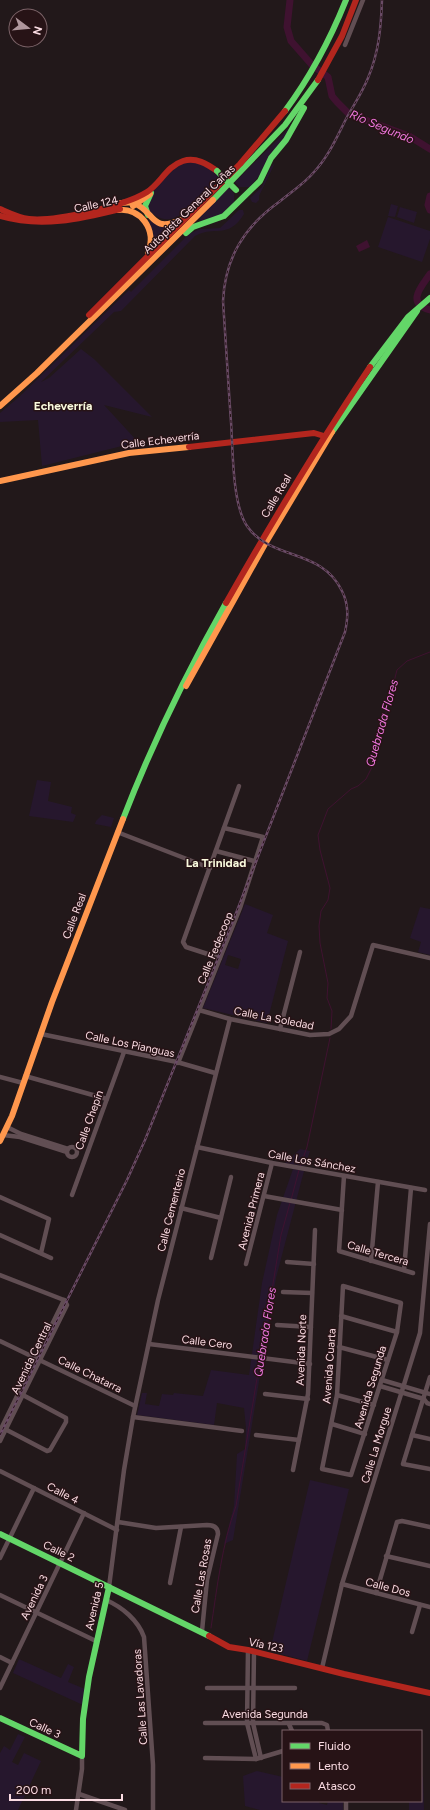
<svg xmlns="http://www.w3.org/2000/svg" width="430" height="1810" font-family="Figtree,sans-serif">
<style>
.green{fill:#26172d;fill-rule:evenodd}
.water{fill:#3f1230}
.lines{fill:none;stroke-linecap:round;stroke-linejoin:round}
.stream{stroke:#3f1230;stroke-width:1}
.river{stroke:#3f1230;stroke-width:7}
.street{stroke:#614e53;stroke-width:4.5}
.fast{stroke:#63d668;stroke-width:6}
.slow{stroke:#ff974d;stroke-width:6}
.jam{stroke:#b3261e;stroke-width:6}
.rail-casing{stroke:#6a4b66;stroke-width:2.5}
.rail{stroke:#271316;stroke-width:1;stroke-dasharray:3;stroke-linecap:butt}
.fast-bridge{stroke:#63d668;stroke-width:6}
.labels{text-anchor:middle;stroke-width:3;stroke-linejoin:round;paint-order:stroke}
.street-label{font-size:11px;fill:#fbdce3;stroke:#271316}
.water-label{font-size:12px;font-style:italic;fill:#ef76de;stroke:#271316}
.neighbourhood-label{font-size:12px;font-weight:bold;fill:#fafbde;stroke:#271316}
</style>
<rect width="100%" height="100%" fill="#22181a"/>
<!-- green -->
<g class="green">
<path d="M292,125l-29,46 -13,16h-11l-4,-5z"/>
<path d="M195,160l26,17 -41,38c-13,8 -25,4 -33,-8l4,-14 25,-26 5,-3z"/>
<path d="M275,163l-16,33v4l-3,3 -4,-1 -2,-4 12,-11 8,-19z"/>
<path d="M228,187l6,6v9l-12,12 -21,7 -2,-3z"/>
<path d="M391,204l7,2 -3,11 -7,-1z"/>
<path d="M400,207l17,5 -3,11 -17,-6z"/>
<path d="M239,210h4l1,4c-16,26 -29,11 -49,22l-74,75 -7,1 -73,70 8,-4 32,-29 13,10 58,58 -48,-12 34,37 -96,24 -4,-46 -38,2v-9l19,-16 110,-107 2,2 58,-58 11,-5 20,-1z"/>
<path d="M388,217l42,14v8l-8,23 -44,-15z"/>
<path d="M149,220l27,6 -23,24z"/>
<path d="M37,780l14,2 -3,19 24,6 -1,6 5,2 -3,7 -44,-6z"/>
<path d="M102,815l12,3 -3,9 -16,-3 1,-3z"/>
<path d="M245,904l28,11 -6,18 21,8 -21,82 -64,-15zM228,955l13,4 -3,10 -13,-4z"/>
<path d="M420,907l10,2v46l-12,-3 3,-10 -11,-4z"/>
<path d="M300,1149l10,2 -5,15 -20,-3z"/>
<path d="M293,1169l11,2 -28,107 -43,262 -9,4 10,-38 3,-52 8,-5 1,-21 -2,-20 -27,-5 -3,22 -77,-10 5,-22h5l-2,11 14,2 3,-12 11,1 1,-2 29,3 8,-26 38,5 13,-92 15,-68z"/>
<path d="M310,1480l39,9 -42,172 -37,-10z"/>
<path d="M19,1659l42,19 7,-14 6,3 -6,15 17,7 -2,16 -70,-32z"/>
<path d="M18,1734l7,3 -13,25 6,3 6,-12 17,8 -23,49h-18v-57l4,-7 6,4z"/>
<path d="M257,1771l26,6v24h36v2l8,2 1,-4h15v9h-83l-15,-4 -2,-30z"/>
<path d="M421,1776l2,1 1,33h-15v-9h12z"/>
</g>
<!-- water -->
<path class="water" d="M367,240l3,7 -11,5 -3,-6z"/>
<g class="lines">
<!-- stream -->
<g class="stream">
<path d="M331,1029l1,-18 -5,-13 1,-15 -8,-40 -1,-17 2,-15 7,-11 2,-12 -10,-38 -2,-15 10,-26 23,-20 7,-3 8,-7 6,-12 25,-97 10,-9 23,-9"/>
<path d="M300,1167l7,-20 23,-109"/>
<path d="M291,1200l8,-30"/>
<path d="M261,1357l20,-122 9,-32"/>
<path d="M211,1628c6,-40 11,-84 25,-122l24,-146"/>
</g>
<!-- river -->
<g class="river">
<path d="M290,0l-3,27 4,14 21,24 16,12 4,19 5,6 12,12 60,22 21,13"/>
<path d="M430,196l-2,9 2,5"/>
<path d="M430,274c-8,12 -25,29 0,36"/>
</g>
<!-- street -->
<g class="street">
<path d="M345,45l18,-45"/>
<path d="M117,832l93,36"/>
<path d="M216,851l38,10"/>
<path d="M220,958l-34,-11 -3,-5 56,-156"/>
<path d="M199,1010l31,9 80,16 19,-1 10,-5 12,-13 22,-71 57,13"/>
<path d="M280,1029l20,-77"/>
<path d="M41,1034l136,28 38,11"/>
<path d="M178,1063l62,-155 23,-71 -39,-9"/>
<path d="M25,1076l82,23"/>
<path d="M0,1077l23,6"/>
<path d="M7,1127l14,7 47,15"/>
<path d="M3,1135l17,2 47,15"/>
<path d="M197,1147l75,16 153,27"/>
<circle cx="72" cy="1152" r="5"/>
<path d="M344,1176l-5,75 74,22"/>
<path d="M72,1195l52,-143"/>
<path d="M264,1196l78,14"/>
<path d="M0,1197l49,22 -8,34"/>
<path d="M181,1208l40,10"/>
<path d="M0,1235l51,23"/>
<path d="M211,1258l20,-81"/>
<path d="M371,1261l7,-79"/>
<path d="M287,1262l27,2"/>
<path d="M246,1264l26,-101"/>
<path d="M404,1270l7,-82"/>
<path d="M0,1275l64,25"/>
<path d="M343,1286l58,17 -4,29 -46,143 -29,-6 15,-74z"/>
<path d="M283,1292l29,1"/>
<path d="M341,1316l56,16"/>
<path d="M277,1325l34,2"/>
<path d="M0,1341l135,65"/>
<path d="M149,1344l161,20"/>
<path d="M339,1347l49,13"/>
<path d="M430,1377l-27,87 27,5"/>
<path d="M382,1380l48,14"/>
<path d="M380,1386l44,13 3,4 3,1"/>
<path d="M265,1394l43,5"/>
<path d="M337,1395l37,10"/>
<path d="M133,1417l109,14"/>
<path d="M332,1424l33,10"/>
<path d="M3,1428l44,23 3,-1 16,-28v-4l-45,-24"/>
<path d="M0,1431l64,-131"/>
<path d="M256,1435l43,5"/>
<path d="M412,1435l18,4"/>
<path d="M0,1441l67,-136 -3,-5"/>
<path d="M293,1470l15,-76 7,-164"/>
<path d="M0,1471l117,59"/>
<path d="M118,1522l38,6 51,-3c7,0 11,3 11,9l-11,46 -5,51"/>
<path d="M386,1556l44,10"/>
<path d="M0,1558l34,-70"/>
<path d="M170,1583l11,-56"/>
<path d="M342,1584l88,23"/>
<path d="M109,1587l15,-117 9,-53 25,-117 72,-281"/>
<path d="M376,1593l21,-71 5,-1 28,6"/>
<path d="M0,1595l96,46"/>
<path d="M106,1600c16,7 32,20 38,37l9,128v45"/>
<path d="M412,1632l8,-27"/>
<path d="M248,1650l-1,73 9,36"/>
<path d="M254,1651l-1,72 8,35"/>
<path d="M0,1657l12,6"/>
<path d="M322,1668l20,-84 78,-251 10,-109"/>
<path d="M0,1688l84,-175"/>
<path d="M207,1688h88"/>
<path d="M205,1723h117l5,2 1,6"/>
<path d="M289,1724l3,7"/>
<path d="M205,1758l51,1 27,-8"/>
<path d="M79,1794l46,16"/>
<path d="M346,1801v9"/>
<path d="M76,1810l6,-41v-13"/>
</g>
<!-- fast -->
<g class="fast">
<path d="M285,111c26,-35 45,-71 61,-111"/>
<path d="M213,200l72,-75 33,-45"/>
<path d="M148,215l-3,-9 6,-13"/>
<path d="M186,233l7,-6 31,-11 36,-35 11,-23 15,-18 18,-32"/>
<path d="M370,367l38,-50 22,-19"/>
<path d="M332,432l85,-121"/>
<path d="M123,819c29,-75 64,-147 103,-216"/>
<path d="M0,1534l209,102"/>
<path d="M0,1718l82,38 1,-37 6,-42 20,-90"/>
</g>
<!-- slow -->
<g class="slow">
<path d="M120,203c4,0 9,-1 13,0 22,7 17,31 47,17"/>
<path d="M133,206l17,-12"/>
<path d="M117,210c24,-3 40,20 31,42"/>
<path d="M0,406l37,-33 176,-173"/>
<path d="M0,481l129,-28 60,-6"/>
<path d="M186,686l79,-142 67,-112"/>
<path d="M0,1141l12,-25 40,-114 71,-183"/>
</g>
<!-- jam -->
<g class="jam">
<path d="M318,80l24,-44 14,-36"/>
<path d="M0,209c9,4 19,9 29,10 25,3 96,-13 118,-27 13,-8 20,-26 36,-31 13,-4 24,3 34,10"/>
<path d="M0,216c41,12 80,3 120,-7"/>
<path d="M89,315l151,-151 45,-53"/>
<path d="M189,447l125,-14 10,3"/>
<path d="M226,603c46,-81 93,-160 144,-236"/>
<path d="M209,1636l20,11 19,3 96,24 86,19"/>
</g>
<defs>
<path id="rail" d="M0,1435l127,-255 18,-40 88,-219 112,-289c3,-14 4,-27 -3,-41 -20,-43 -71,-30 -95,-65 -15,-22 -14,-76 -16,-104 -3,-40 -5,-80 -8,-121 2,-43 21,-74 56,-99 12,-10 25,-18 35,-30 14,-15 22,-33 31,-51 8,-15 17,-28 23,-43 11,-26 13,-51 14,-78"/>
</defs>
<!-- rail casing -->
<use href="#rail" class="rail-casing"/>
<!-- rail -->
<use href="#rail" class="rail"/>
<!-- fast-bridge -->
<path class="fast-bridge" d="M217,171l19,19"/>
</g>
<g class="labels">
<!-- street labels -->
<g class="street-label">
<text transform="translate(96 204) rotate(-12)" y="4">Calle 124</text>
<text transform="translate(189 209) rotate(-44)" y="4">Autopista General Cañas</text>
<text transform="translate(160 440) rotate(-7)" y="4">Calle Echeverría</text>
<text transform="translate(276 496) rotate(-59)" y="4">Calle Real</text>
<text transform="translate(74 916) rotate(-69)" y="4">Calle Real</text>
<text transform="translate(215 948) rotate(-68)" y="4">Calle Fedecoop</text>
<text transform="translate(274 1018) rotate(11)" y="4">Calle La Soledad</text>
<text transform="translate(130 1044) rotate(12)" y="4">Calle Los Pianguas</text>
<text transform="translate(89 1120) rotate(-70)" y="4">Calle Chepín</text>
<text transform="translate(312 1161) rotate(10)" y="4">Calle Los Sánchez</text>
<text transform="translate(171 1210) rotate(-76)" y="4">Calle Cementerio</text>
<text transform="translate(251 1211) rotate(-76)" y="4">Avenida Primera</text>
<text transform="translate(378 1253) rotate(16)" y="4">Calle Tercera</text>
<text transform="translate(207 1342) rotate(7)" y="4">Calle Cero</text>
<text transform="translate(301 1350) rotate(-88)" y="4">Avenida Norte</text>
<text transform="translate(31 1358) rotate(-64)" y="4">Avenida Central</text>
<text transform="translate(329 1366) rotate(-86)" y="4">Avenida Cuarta</text>
<text transform="translate(90 1374) rotate(26)" y="4">Calle Chatarra</text>
<text transform="translate(370 1387) rotate(-73)" y="4">Avenida Segunda</text>
<text transform="translate(376 1445) rotate(-73)" y="4">Calle La Morgue</text>
<text transform="translate(63 1493) rotate(27)" y="4">Calle 4</text>
<text transform="translate(59 1551) rotate(26)" y="4">Calle 2</text>
<text transform="translate(201 1576) rotate(-80)" y="4">Calle Las Rosas</text>
<text transform="translate(388 1587) rotate(15)" y="4">Calle Dos</text>
<text transform="translate(34 1597) rotate(-64)" y="4">Avenida 3</text>
<text transform="translate(94 1606) rotate(-77)" y="4">Avenida 5</text>
<text transform="translate(266 1645) rotate(12)" y="4">Vía 123</text>
<text transform="translate(140 1697) rotate(-94)" y="4">Calle Las Lavadoras</text>
<text x="265" y="1718">Avenida Segunda</text>
<text transform="translate(45 1728) rotate(25)" y="4">Calle 3</text>
</g>
<!-- water labels -->
<g class="water-label">
<text transform="translate(382 127) rotate(23)" y="4">Río Segundo</text>
<text transform="translate(382 723) rotate(-74)" y="4">Quebrada Flores</text>
<text transform="translate(265 1332) rotate(-81)" y="4">Quebrada Flores</text>
</g>
<!-- neighbourhood labels -->
<g class="neighbourhood-label">
<text x="63" y="410">Echeverría</text>
<text x="216" y="867">La Trinidad</text>
</g>
</g>
<!-- legend -->
<rect x="282" y="1730" width="140" height="72" fill="#271316" stroke="#7c6368"/>
<rect x="290" y="1743" width="20" height="6" fill="#63d668" stroke="#7c6368"/>
<text x="318" y="1750" font-size="12" fill="#fbdce3">Fluido</text>
<rect x="290" y="1763" width="20" height="6" fill="#ff974d" stroke="#7c6368"/>
<text x="318" y="1770" font-size="12" fill="#fbdce3">Lento</text>
<rect x="290" y="1783" width="20" height="6" fill="#b3261e" stroke="#7c6368"/>
<text x="318" y="1790" font-size="12" fill="#fbdce3">Atasco</text>
<!-- north arrow -->
<g transform="translate(28 28) rotate(106)"><circle r="19" fill="#271316" stroke="#7c6368"/>
<path d="M0-3L7 15L0 10L-7 15Z" fill="#af979d"/>
<text y="-6" font-size="11" font-weight="bold" text-anchor="middle" fill="#fbdce3">N</text>
</g>
<!-- scale -->
<path d="M10 1794v6h112v-6" fill="none" stroke="#fbdce3" stroke-width="2"/>
<text x="16" y="1794" font-size="12" fill="#fbdce3" stroke="#271316" stroke-width="3" paint-order="stroke">200 m</text>
</svg>
